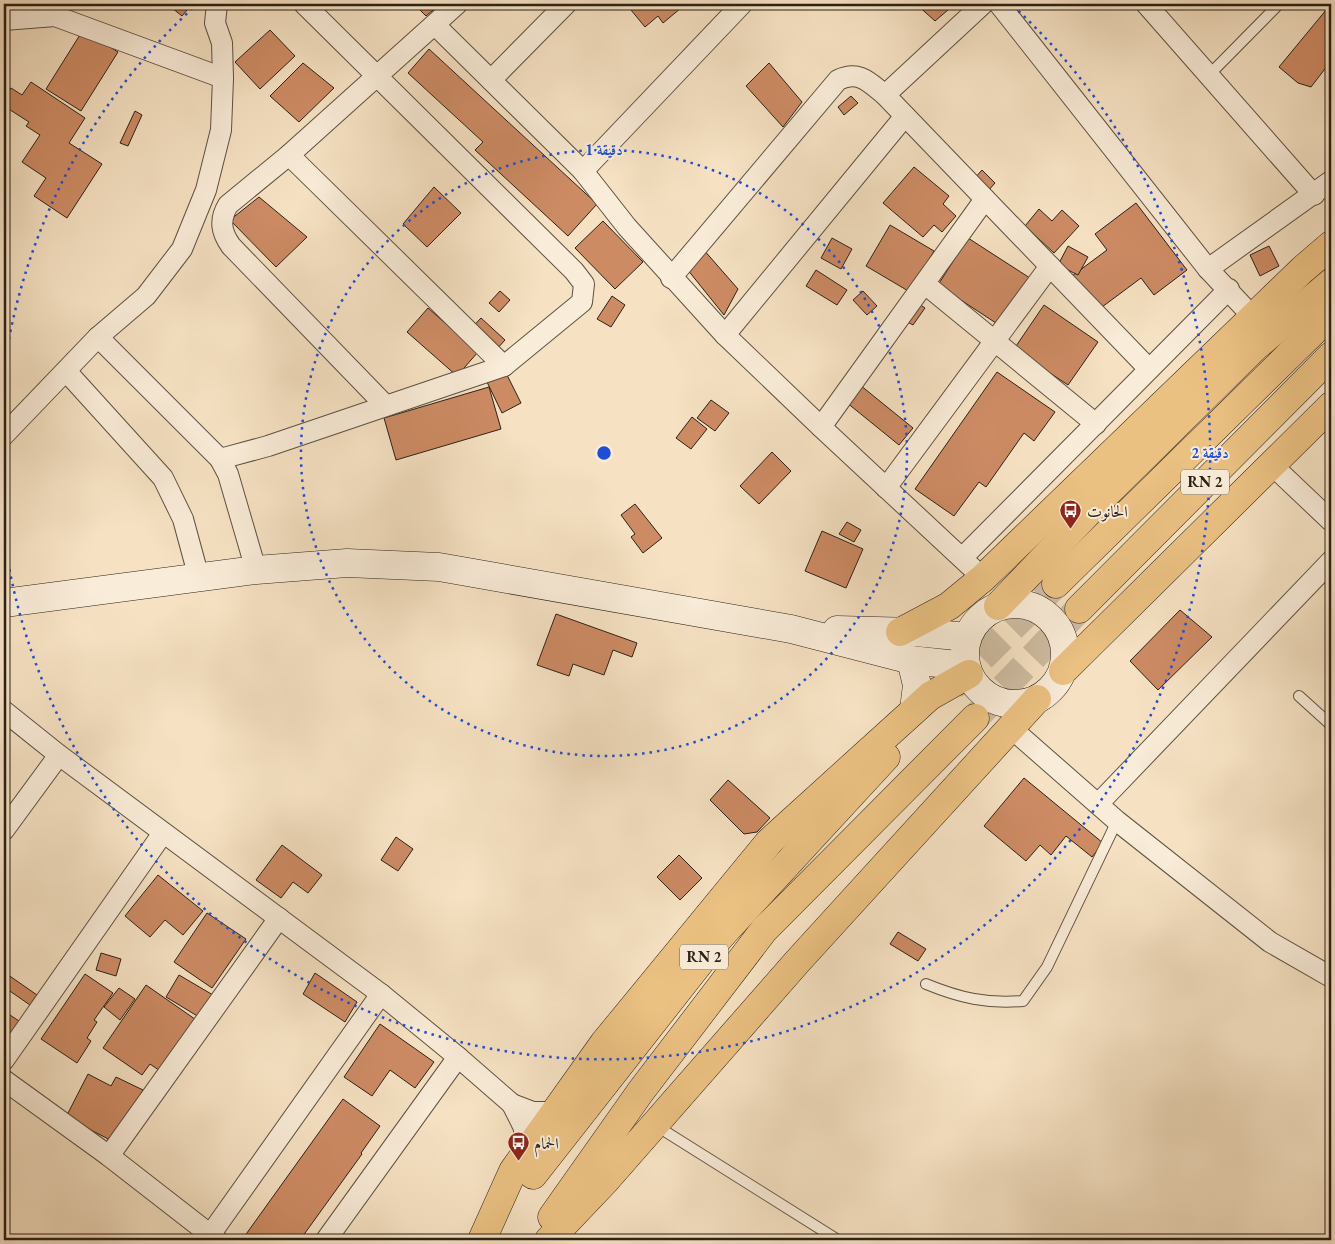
<svg xmlns="http://www.w3.org/2000/svg" width="1335" height="1244" font-family="'EB Garamond',Amiri,serif">
<style>
.building{fill:#cd8b64;stroke:#2a2117}
.lines{fill:none;stroke-linecap:round;stroke-linejoin:round}
.trunk-tunnel{stroke:#cdbba1;stroke-width:28;stroke-dasharray:28 14;stroke-linecap:butt}
.service-casing{stroke:#5d5142;stroke-width:12}
.minor-casing{stroke:#5d5142;stroke-width:22}
.secondary-casing{stroke:#2a2117;stroke-width:29}
.trunk-casing{stroke:#2a2117;stroke-width:29}
.service{stroke:#f9ecd8;stroke-width:10}
.minor{stroke:#f9ecd8;stroke-width:20}
.secondary{stroke:#f9ecd8;stroke-width:28}
.trunk{stroke:#ebc182;stroke-width:28}
.ring{fill:none;stroke:#1d4ed8;stroke-width:2.5;stroke-dasharray:2.5 5}
.labels{text-anchor:middle;stroke-width:4;stroke-linejoin:round;paint-order:stroke}
.shield{fill:#f9ecd8;stroke:#685e51;stroke-width:1}
.shield-label{font-size:15px;font-weight:bold;fill:#2a2117}
.poi-label{font-size:16px;fill:#2a2117;stroke:#f9ecd8;text-anchor:start}
.centre{fill:#1d4ed8;stroke:#f9ecd8;stroke-width:2.5}
.ring-label{font-size:15px;text-anchor:middle;font-weight:bold;fill:#1d4ed8;stroke:#f9ecd8;stroke-width:4;stroke-linejoin:round;paint-order:stroke}
</style>
<rect width="100%" height="100%" fill="#f6e2c3"/>
<filter id="stains"><feTurbulence type="fractalNoise" baseFrequency=".004" numOctaves="4"/><feColorMatrix values="0 0 0 0 .2 0 0 0 0 .09 0 0 0 0 .02 0 0 0 .5 -.17"/></filter>
<radialGradient id="worn" r=".72"><stop offset=".6" stop-color="#630" stop-opacity="0"/><stop offset="1" stop-color="#630" stop-opacity=".3"/></radialGradient>
<!-- building -->
<g class="building">
<path d="M167,4h25l-10,12z"/>
<path d="M414,4h26l-14,12z"/>
<path d="M626,4h51l4,4 -18,15 -5,-7 -13,11z"/>
<path d="M916,4h39l-20,17z"/>
<path d="M1331,4v57l-20,26 -13,-4 -19,-16z"/>
<path d="M83,30l35,22 -37,59 -35,-22z"/>
<path d="M270,30l25,26 -35,33 -25,-27z"/>
<path d="M429,49l168,155 -29,32 -93,-86 8,-8 -75,-69z"/>
<path d="M303,63l31,25 -35,34 -29,-26z"/>
<path d="M769,63l33,39 -19,25 -37,-41z"/>
<path d="M31,82l54,36 -16,25 33,21 -35,54 -33,-22 12,-18 -24,-16 18,-27 -14,-9 3,-4 -25,-16v-8l7,-10 11,7z"/>
<path d="M851,96l7,7 -14,12 -6,-8z"/>
<path d="M135,111l7,4 -14,31 -8,-3z"/>
<path d="M914,167l35,29 -6,8 13,12 -14,16 -8,-7 -11,12 -40,-34z"/>
<path d="M982,170l13,13 -7,8 -14,-12z"/>
<path d="M434,187l27,26 -34,34 -24,-23z"/>
<path d="M259,197l48,40 -31,30 -46,-47z"/>
<path d="M1136,203l51,67 -33,25 -13,-17 -43,32 -26,-34 35,-26 -12,-16z"/>
<path d="M1039,209l13,12 10,-11 17,16 -25,27 -29,-27z"/>
<path d="M603,221l40,41 -28,27 -40,-41z"/>
<path d="M890,225l44,26 -24,41 -44,-26z"/>
<path d="M832,238l20,11 -11,20 -20,-11z"/>
<path d="M968,238l65,42 -31,47 -64,-42z"/>
<path d="M1068,246l20,11 -10,18 -20,-10z"/>
<path d="M1269,246l10,20 -19,10 -10,-21z"/>
<path d="M703,249l35,40 -14,26 -37,-46z"/>
<path d="M816,270l31,20 -10,15 -31,-19z"/>
<path d="M500,291l10,9 -11,12 -10,-9z"/>
<path d="M863,291l14,15 -10,9 -14,-15z"/>
<path d="M612,296l13,9 -14,22 -14,-8z"/>
<path d="M916,302l9,6 -12,17 -9,-5z"/>
<path d="M1044,305l54,37 -30,43 -54,-36z"/>
<path d="M428,308l50,44 -21,24 -50,-44z"/>
<path d="M481,318l24,22 -18,20 -24,-23z"/>
<path d="M505,371l16,32 -19,10 -16,-33z"/>
<path d="M997,372l58,40 -21,29 -10,-8 -38,54 -7,-5 -25,34 -39,-27z"/>
<path d="M860,385l53,43 -14,17 -53,-43z"/>
<path d="M489,387l12,42 -105,31 -12,-42z"/>
<path d="M711,400l18,13 -14,18 -18,-13z"/>
<path d="M692,417l15,12 -16,20 -15,-11z"/>
<path d="M772,452l19,19 -32,33 -19,-18z"/>
<path d="M635,504l27,34 -19,15 -12,-16 4,-3 -14,-19z"/>
<path d="M847,522l14,8 -7,12 -15,-8z"/>
<path d="M822,531l41,18 -17,39 -41,-17z"/>
<path d="M1180,610l32,27 -54,53 -28,-29z"/>
<path d="M556,614l81,29 -5,14 -19,-7 -9,25 -31,-11 -4,12 -32,-11z"/>
<path d="M1024,778l79,65 -11,14 -26,-21 -15,19 -11,-10 -14,16 -42,-35z"/>
<path d="M728,780l42,38 -13,14 -13,2 -34,-34z"/>
<path d="M396,837l17,12 -15,22 -17,-11z"/>
<path d="M282,845l40,30 -14,18 -15,-11 -12,16 -25,-18z"/>
<path d="M679,855l23,23 -22,22 -23,-23z"/>
<path d="M158,875l45,36 -20,24 -18,-15 -15,17 -25,-21z"/>
<path d="M207,913l39,26 -34,49 -38,-26z"/>
<path d="M898,932l28,17 -8,12 -28,-17z"/>
<path d="M101,953l20,6 -5,17 -20,-6z"/>
<path d="M4,972l33,23 -7,10 -26,-18z"/>
<path d="M315,973l42,29 -12,20 -42,-28z"/>
<path d="M85,974l28,19 -19,27 3,2 -10,16 4,3 -14,22 -36,-24z"/>
<path d="M179,975l34,20 -14,22 -33,-20z"/>
<path d="M146,985l56,39 -36,51 -16,-11 -8,11 -39,-27z"/>
<path d="M119,988l16,11 -15,21 -16,-13z"/>
<path d="M4,1011l15,10 -15,24z"/>
<path d="M380,1024l54,38 -19,26 -25,-18 -18,26 -28,-19z"/>
<path d="M88,1074l23,12 5,-9 27,13 -27,53 -50,-26z"/>
<path d="M343,1099l37,27 -19,27 1,1 -62,86h-51l-5,-3z"/>
</g>
<g class="lines">
<!-- trunk-tunnel -->
<g class="trunk-tunnel">
<path d="M952,687l104,-103"/>
<path d="M975,718l104,-109"/>
</g>
<defs>
<g id="service">
<path d="M1208,76l71,-72"/>
<path d="M1299,696l32,29"/>
<path d="M926,984c34,14 61,20 97,17l24,-34 70,-146"/>
<path d="M655,1125l183,115"/>
</g>
<g id="minor">
<path d="M999,4l209,265 45,48"/>
<path d="M1146,4l168,191"/>
<path d="M4,20l51,-4 168,62"/>
<path d="M435,25l148,146 44,56 98,108 96,92 162,151"/>
<path d="M491,80l75,-76"/>
<path d="M885,95l98,-91"/>
<path d="M289,155l215,211"/>
<path d="M583,171l159,-167"/>
<path d="M1208,269l123,-88"/>
<path d="M671,278l167,-198c21,-10 31,2 47,15l264,274"/>
<path d="M925,284l171,140"/>
<path d="M725,335l180,-219"/>
<path d="M98,337l122,122 8,15 28,96"/>
<path d="M66,371l97,107 20,41 16,59"/>
<path d="M385,405l-154,-159c-10,-14 -12,-26 -3,-41l61,-50 168,-151"/>
<path d="M821,427l164,-228"/>
<path d="M4,435l94,-98 48,-41 36,-47 24,-59 15,-60 2,-52 -1,-35 -7,-20 2,-19"/>
<path d="M220,459l48,-13 236,-80 78,-64 2,-18 -10,-13 -270,-267"/>
<path d="M1272,465l59,56"/>
<path d="M886,488l164,-222"/>
<path d="M962,558l267,-269"/>
<path d="M4,711l55,44 322,239 77,63 54,47 21,8h22"/>
<path d="M1011,728l106,93 153,121 61,35"/>
<path d="M1098,804l233,-243"/>
<path d="M4,830l55,-75"/>
<path d="M4,1060l159,-227"/>
<path d="M4,1080l105,76 108,84"/>
<path d="M512,1104l11,22 6,23"/>
<path d="M109,1156l170,-238"/>
<path d="M210,1235l171,-241"/>
<path d="M326,1240l132,-183"/>
</g>
<g id="secondary">
<path d="M4,603l252,-33 91,-7 92,4 352,62 120,31 55,6"/>
<circle cx="1015" cy="654" r="50"/>
<path d="M837,630l78,2 52,5"/>
<path d="M911,660l6,25 -3,25"/>
</g>
<g id="trunk">
<path d="M1056,584l275,-270"/>
<path d="M998,606l102,-106 155,-153 76,-64"/>
<path d="M1079,609l252,-253"/>
<path d="M900,632l49,-26 34,-28 320,-309 28,-24"/>
<path d="M1063,671l268,-265"/>
<path d="M533,1175l186,-237 167,-181"/>
<path d="M552,1217l89,-126 123,-161 211,-212"/>
<path d="M482,1240l31,-69 91,-128 165,-201 161,-146 39,-22"/>
<path d="M549,1240l57,-60 191,-218 240,-263"/>
</g>
</defs>
<!-- service casing -->
<use href="#service" class="service-casing"/>
<!-- minor casing -->
<use href="#minor" class="minor-casing"/>
<!-- secondary casing -->
<use href="#secondary" class="secondary-casing"/>
<!-- trunk casing -->
<use href="#trunk" class="trunk-casing"/>
<!-- service -->
<use href="#service" class="service"/>
<!-- minor -->
<use href="#minor" class="minor"/>
<!-- secondary -->
<use href="#secondary" class="secondary"/>
<!-- trunk -->
<use href="#trunk" class="trunk"/>
</g>
<!-- distance rings -->
<g class="ring">
<circle cx="604" cy="453" r="303"/>
<path d="M4 369A606 606 0 0 1 195 6M1013 6A606 606 0 1 1 4 537"/>
</g>
<!-- icons -->
<defs>
<symbol id="bus-pin" viewBox="-11 -11 22 30"><path d="M0 17L-7.5 6A9.5 9.5 0 1 1 7.5 6Z" fill="#8f2418" stroke="#f9ecd8"/><path d="M-5-6H5V4H4V6H2V4H-2V6H-4V4H-5ZM-3.5-4V0h7V-4ZM-3.5 1.2v1.5H-2V1.2ZM2 1.2v1.5H3.5V1.2Z" fill="#fff"/></symbol>
</defs>
<g fill-rule="evenodd">
<use href="#bus-pin" x="1058" y="498" width="25" height="34"/>
<use href="#bus-pin" x="506" y="1130" width="25" height="34"/>
</g>
<g class="labels">
<!-- shield labels -->
<g class="shield">
<rect x="1181" y="469.5" width="48" height="25" rx="4"/>
<rect x="680" y="944.5" width="48" height="25" rx="4"/>
</g>
<g class="shield-label">
<text x="1205" y="487">RN 2</text>
<text x="704" y="962">RN 2</text>
</g>
<!-- poi labels -->
<g class="poi-label">
<text x="1087" y="517">الحانوت</text>
<text x="534" y="1149">الحمام</text>
</g>
</g>
<circle cx="604" cy="453" r="8" class="centre"/>
<g class="ring-label">
<text x="604" y="155">1 دقيقة</text>
<text x="1210" y="458">2 دقيقة</text>
</g>
<!-- margin -->
<rect width="1335" height="1244" fill="none" stroke="#f6e2c3" stroke-width="20"/>
<rect x="5" y="5" width="1325" height="1234" fill="none" stroke="#2a2117" stroke-width="2.5"/>
<rect x="10" y="10" width="1315" height="1224" fill="none" stroke="#2a2117"/>
<rect width="100%" height="100%" filter="url(#stains)"/>
<rect width="100%" height="100%" fill="url(#worn)"/>
</svg>
